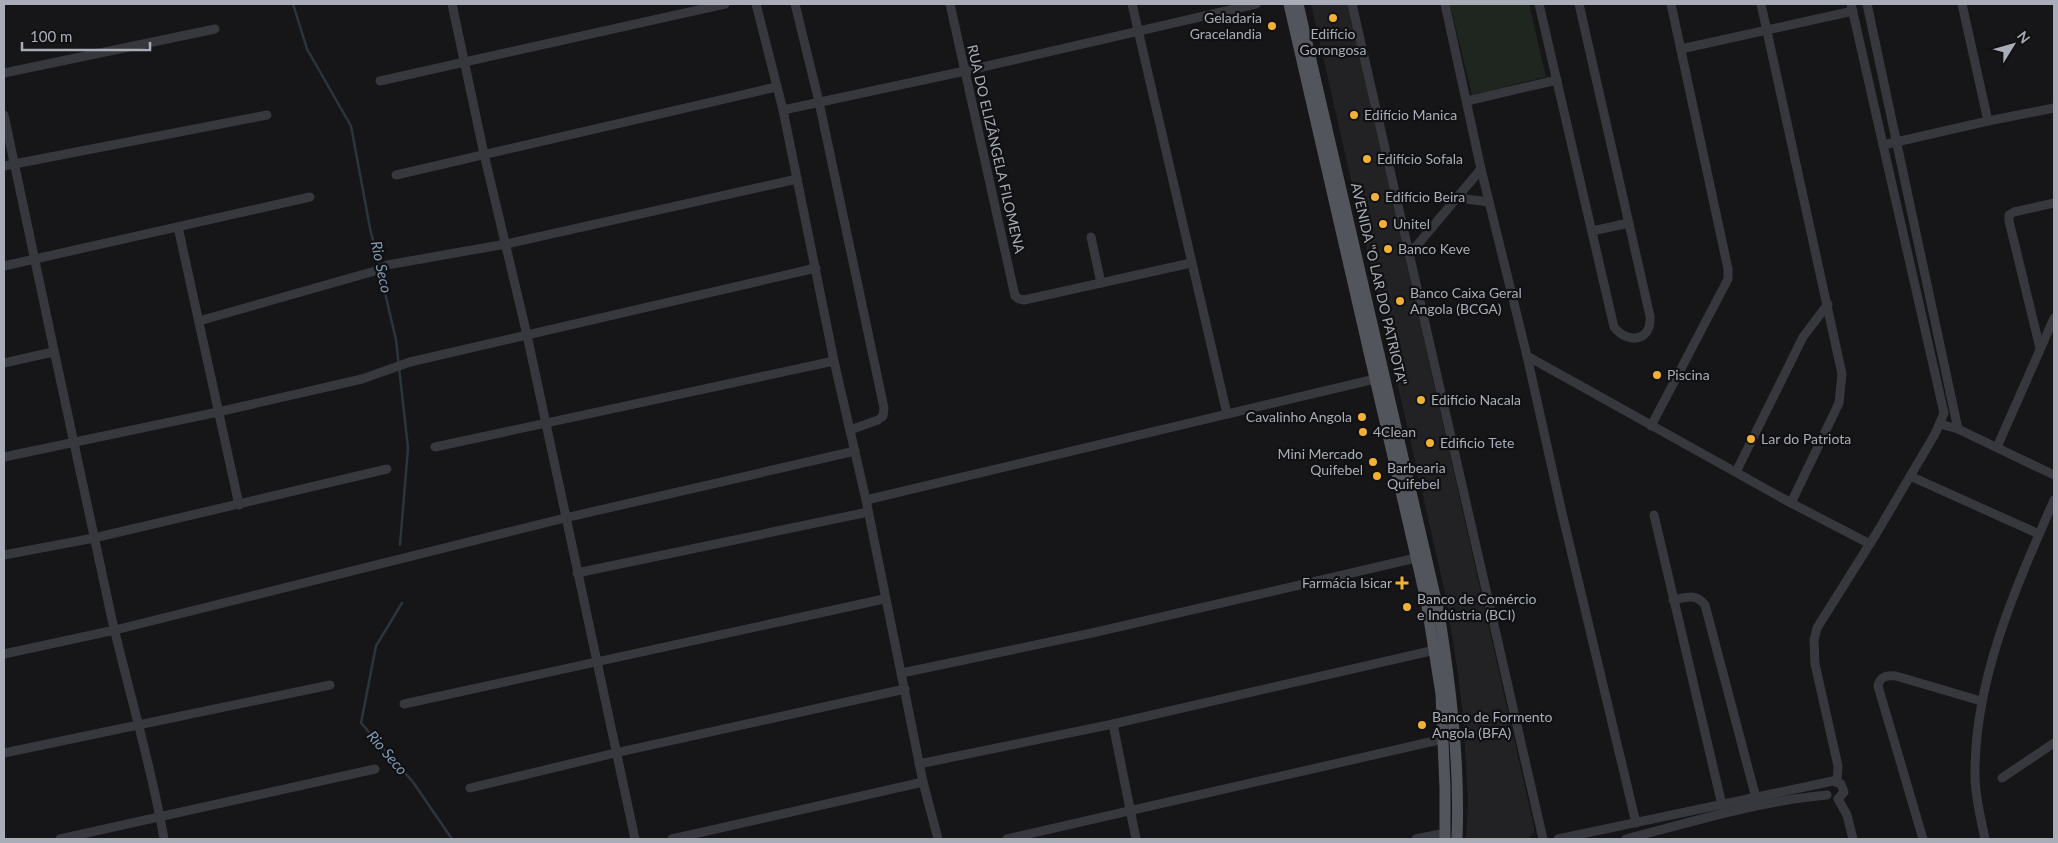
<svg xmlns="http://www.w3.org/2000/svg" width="2058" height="843" font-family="Lato,sans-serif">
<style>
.built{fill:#222225}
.grass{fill:#1e261f}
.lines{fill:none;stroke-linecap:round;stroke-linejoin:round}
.stream{stroke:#2c353c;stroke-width:2.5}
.minor{stroke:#37383d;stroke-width:9}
.major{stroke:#53555c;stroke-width:11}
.poi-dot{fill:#f2b134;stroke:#111113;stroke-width:2}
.labels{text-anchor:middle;stroke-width:4.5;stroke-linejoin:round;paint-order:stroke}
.poi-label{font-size:14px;fill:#a8adb8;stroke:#111113;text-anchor:start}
.street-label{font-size:14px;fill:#a8adb8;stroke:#111113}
.water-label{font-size:15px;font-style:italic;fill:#7f9bb3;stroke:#111113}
</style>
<rect width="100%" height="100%" fill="#161618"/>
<!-- built -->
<path class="built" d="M1311,4h37l186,823v5l-5,6 -63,1 2,-37 -5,-87 -5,-42 -13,-80z"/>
<!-- grass -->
<path class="grass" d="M1450,4h79l17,73 -74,18z"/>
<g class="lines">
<!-- stream -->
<g class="stream">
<path d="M293,4l14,45 44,77 19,102 26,112 12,108 -8,97"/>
<path d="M402,603l-26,43 -15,77 52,59 39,57"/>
</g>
<!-- minor -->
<g class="minor">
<path d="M452,4l32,150 43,181 108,504"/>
<path d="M756,4l27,106 51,251 32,139 57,282 15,57"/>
<path d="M795,4l24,98 65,306 -1,8 -5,4 -28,10"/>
<path d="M950,4l65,292 4,3 5,1 167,-37"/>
<path d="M1132,4l95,410"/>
<path d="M1352,4l191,835"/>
<path d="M1445,4l36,165 46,187 35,157 74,310"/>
<path d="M1539,4l75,323c14,18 38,14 36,-11l-71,-312"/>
<path d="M1761,4l81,370 -3,29 -48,100"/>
<path d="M1867,4l91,425"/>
<path d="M1962,4l26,117"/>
<path d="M1681,49l172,-38"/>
<path d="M4,73l211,-44"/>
<path d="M380,81l345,-77"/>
<path d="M1467,101l90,-21"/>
<path d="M783,110l182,-39 291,-67"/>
<path d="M4,115c36,167 70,333 107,500 17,75 40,148 53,224"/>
<path d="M1883,145l105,-24 66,-13"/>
<path d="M4,166l263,-51"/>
<path d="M396,175l380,-88"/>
<path d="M1458,198l31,4"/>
<path d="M178,227l61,278"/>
<path d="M1592,231l37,-8"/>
<path d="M1091,237l10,46"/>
<path d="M1409,255l72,-86"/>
<path d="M4,266l306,-69"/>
<path d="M199,321l176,-50 12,-6 119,-21 291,-65"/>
<path d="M2040,348l-31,-127v-6l5,-3 40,-9"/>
<path d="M1527,356l264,147 79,41"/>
<path d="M4,363l49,-11"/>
<path d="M1940,424l18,5 96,46"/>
<path d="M1651,426l77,-147v-10l-57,-265"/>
<path d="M435,447l399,-86"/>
<path d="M1997,447l57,-129"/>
<path d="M4,457l214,-45 144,-33 48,-17 406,-94"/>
<path d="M1736,472l67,-135 25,-33"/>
<path d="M1910,476l129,58"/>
<path d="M866,500l509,-121"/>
<path d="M1654,515l68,290"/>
<path d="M4,555l90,-17 293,-69"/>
<path d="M577,573l291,-61"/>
<path d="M1673,600c13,-3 23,-7 32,5l51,193"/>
<path d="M4,654l111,-24 450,-112 290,-67"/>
<path d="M902,673l190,-40 324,-75"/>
<path d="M404,704l480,-105"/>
<path d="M1113,724l23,115"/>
<path d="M4,753l326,-68"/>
<path d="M919,764l194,-40 322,-74"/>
<path d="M2002,778l52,-35"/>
<path d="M1837,782l1,-16 -23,-102 -1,-24 3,-12 59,-94 59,-100 9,-21 -93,-409"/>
<path d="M470,788l145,-35 290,-64"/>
<path d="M1838,799l9,16 6,24"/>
<path d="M60,839l315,-70"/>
<path d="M672,839l251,-57"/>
<path d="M1007,839l436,-100"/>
<path d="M1416,839l29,-6"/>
<path d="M1558,839l275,-58 8,3 3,8 -6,7"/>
<path d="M1626,839c66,-17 133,-38 201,-44"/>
<path d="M1923,839l-45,-153c2,-10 9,-11 18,-10l85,25"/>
<path d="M1985,839c-4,-20 -10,-42 -10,-63 -1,-97 41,-189 79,-276"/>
</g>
<!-- major -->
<g class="major">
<path d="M1289,4l137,596 15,94 4,94v51"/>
<path d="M1298,4l141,609c12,75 21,151 18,226"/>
</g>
</g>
<!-- markers -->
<g class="poi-dot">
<circle cx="1333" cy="18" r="5"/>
<circle cx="1272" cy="26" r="5"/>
<circle cx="1354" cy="115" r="5"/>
<circle cx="1367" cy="159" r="5"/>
<circle cx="1375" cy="197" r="5"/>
<circle cx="1383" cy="224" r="5"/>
<circle cx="1388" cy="249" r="5"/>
<circle cx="1400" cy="301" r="5"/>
<circle cx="1657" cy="375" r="5"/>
<circle cx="1421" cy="400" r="5"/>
<circle cx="1362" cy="417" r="5"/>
<circle cx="1363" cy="432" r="5"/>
<circle cx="1751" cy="439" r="5"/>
<circle cx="1430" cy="443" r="5"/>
<circle cx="1373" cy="462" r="5"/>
<circle cx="1377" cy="476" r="5"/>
<path d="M1399.5 575.5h5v5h5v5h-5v5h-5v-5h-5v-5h5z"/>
<circle cx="1407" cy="607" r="5"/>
<circle cx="1422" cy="725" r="5"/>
</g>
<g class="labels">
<!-- poi labels -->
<g class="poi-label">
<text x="1262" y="23" text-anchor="end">Geladaria<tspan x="1262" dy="16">Gracelandia</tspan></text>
<text x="1333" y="39" text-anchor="middle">Edifício<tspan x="1333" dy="16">Gorongosa</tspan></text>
<text x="1364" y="120">Edifício Manica</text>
<text x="1377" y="164">Edifício Sofala</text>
<text x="1385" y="202">Edifício Beira</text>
<text x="1393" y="229">Unitel</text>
<text x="1398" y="254">Banco Keve</text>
<text x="1410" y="298">Banco Caixa Geral<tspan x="1410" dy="16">Angola (BCGA)</tspan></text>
<text x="1667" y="380">Piscina</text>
<text x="1431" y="405">Edifício Nacala</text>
<text x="1352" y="422" text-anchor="end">Cavalinho Angola</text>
<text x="1373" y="437">4Clean</text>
<text x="1761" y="444">Lar do Patriota</text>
<text x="1440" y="448">Edificio Tete</text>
<text x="1363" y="459" text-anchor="end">Mini Mercado<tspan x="1363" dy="16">Quifebel</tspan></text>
<text x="1387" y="473">Barbearia<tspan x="1387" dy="16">Quifebel</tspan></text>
<text x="1392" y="588" text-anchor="end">Farmácia Isicar</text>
<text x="1417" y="604">Banco de Comércio<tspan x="1417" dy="16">e Indústria (BCI)</tspan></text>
<text x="1432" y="722">Banco de Formento<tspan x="1432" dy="16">Angola (BFA)</tspan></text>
</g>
<!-- street labels -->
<g class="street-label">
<text transform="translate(996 149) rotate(77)" y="5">RUA DO ELIZÂNGELA FILOMENA</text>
<text transform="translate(1379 284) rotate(77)" y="5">AVENIDA "O LAR DO PATRIOTA"</text>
</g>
<!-- water labels -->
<g class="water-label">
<text transform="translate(381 267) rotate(78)" y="5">Rio Seco</text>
<text transform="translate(387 753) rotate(49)" y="5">Rio Seco</text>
</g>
</g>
<!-- border -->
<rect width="2058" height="843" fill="none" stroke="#a8adb8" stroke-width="10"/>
<!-- north arrow -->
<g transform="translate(2013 45) rotate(53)" stroke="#111113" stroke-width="4" paint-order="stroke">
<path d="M0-4L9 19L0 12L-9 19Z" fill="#a8adb8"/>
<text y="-8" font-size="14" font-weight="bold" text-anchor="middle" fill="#a8adb8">N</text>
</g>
<!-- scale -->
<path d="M22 42v8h128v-8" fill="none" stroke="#a8adb8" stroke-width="2.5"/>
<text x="30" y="42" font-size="15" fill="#a8adb8" stroke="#111113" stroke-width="4" paint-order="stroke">100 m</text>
</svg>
